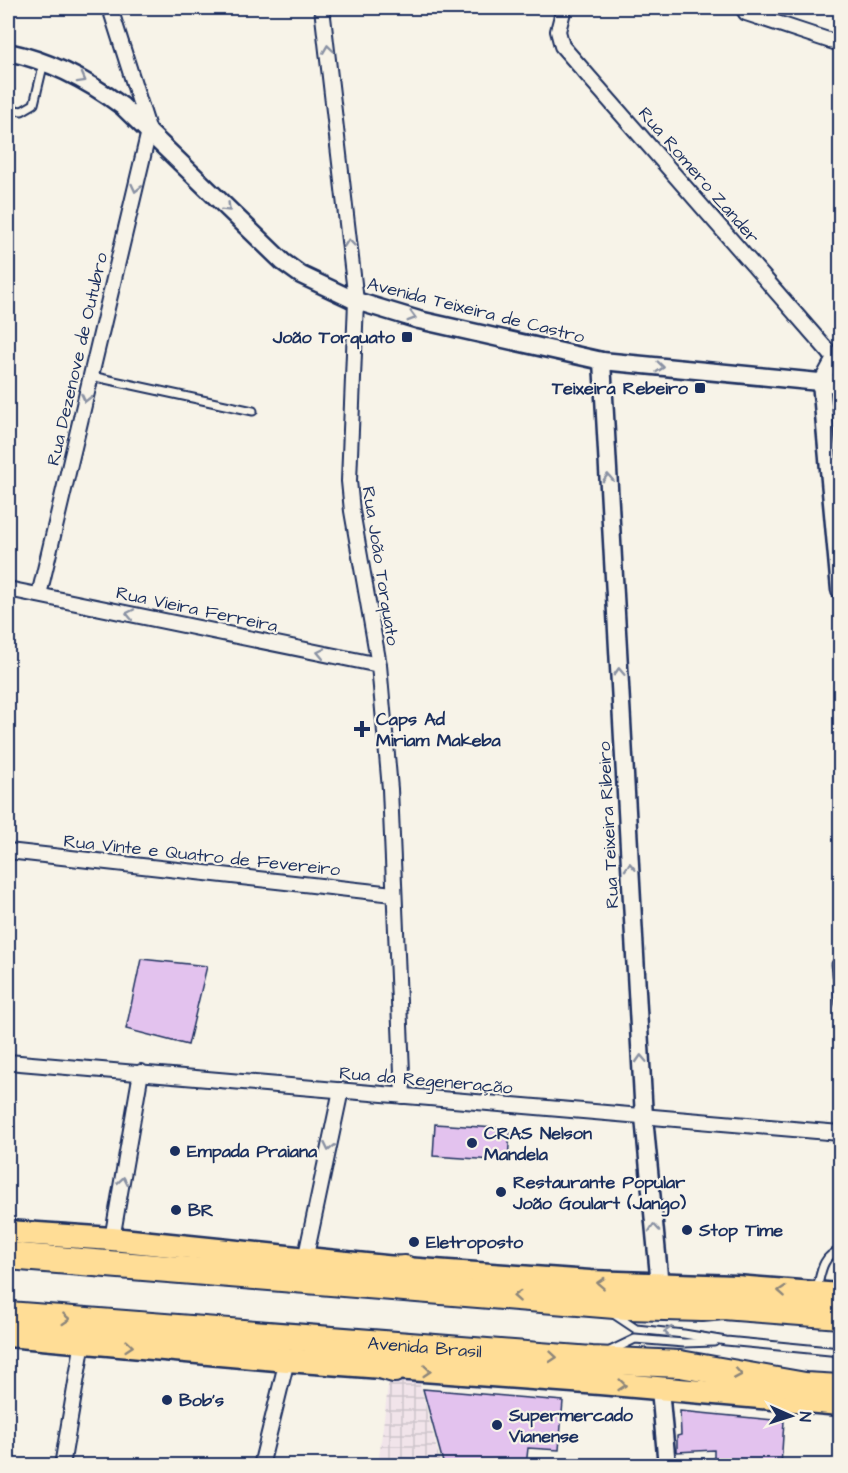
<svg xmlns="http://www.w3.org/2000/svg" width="848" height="1473" font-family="'Architects Daughter',sans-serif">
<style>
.industrial{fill:url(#industrial-grid)}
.building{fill:#e3c2ee;stroke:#1b2f5e;stroke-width:1.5}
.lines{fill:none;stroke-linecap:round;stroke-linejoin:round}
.service-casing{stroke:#1b2f5e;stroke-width:11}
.minor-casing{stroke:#1b2f5e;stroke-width:18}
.tertiary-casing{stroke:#1b2f5e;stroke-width:21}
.trunk-casing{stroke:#1b2f5e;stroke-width:27}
.motorway-casing{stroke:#1b2f5e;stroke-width:30}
.service{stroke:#f7f3e8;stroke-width:7}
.minor{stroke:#f7f3e8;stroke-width:14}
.tertiary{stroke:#f7f3e8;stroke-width:16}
.trunk{stroke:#ffdd96;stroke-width:22}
.motorway{stroke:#ffdd96;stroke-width:26}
.oneway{stroke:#8991a3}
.oneway2{stroke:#8d867a}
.poi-dot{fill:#1b2f5e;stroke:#f7f3e8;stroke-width:2}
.labels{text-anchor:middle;stroke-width:4.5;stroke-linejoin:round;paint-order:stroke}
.street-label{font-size:18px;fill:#1b2f5e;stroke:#f7f3e8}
.poi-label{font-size:18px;font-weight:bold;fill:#1b2f5e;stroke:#f7f3e8;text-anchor:start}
</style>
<defs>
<pattern id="industrial-grid" width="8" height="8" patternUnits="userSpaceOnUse" patternTransform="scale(1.5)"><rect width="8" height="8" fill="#f1e4ea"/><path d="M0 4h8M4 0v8" fill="none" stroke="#cec4cb"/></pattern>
</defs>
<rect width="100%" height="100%" fill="#f7f3e8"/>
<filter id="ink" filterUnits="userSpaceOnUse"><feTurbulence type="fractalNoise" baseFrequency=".0167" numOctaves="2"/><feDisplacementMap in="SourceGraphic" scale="12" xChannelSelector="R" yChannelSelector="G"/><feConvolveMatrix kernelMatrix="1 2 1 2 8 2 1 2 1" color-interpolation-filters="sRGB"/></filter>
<g filter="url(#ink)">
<!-- industrial -->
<path class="industrial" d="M389,1379l30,2 22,84h-38l-1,-5 -23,-2z"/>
<!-- building -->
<g class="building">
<path d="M141,959l66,7 -19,79 -62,-16z"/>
<path d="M435,1124l75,5 -2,32 -75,-5z"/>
<path d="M423,1389l140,12 -4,49 -31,-2 -2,18h-82z"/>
<path d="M680,1411l104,10 -3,45h-67v-16l-37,2v-16l4,-1z"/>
</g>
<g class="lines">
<defs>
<g id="service">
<path d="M8,109l14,2 12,-7 10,-42"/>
<path d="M91,376l162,35"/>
<path d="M836,964l4,40"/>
<path d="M817,1289c4,-16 5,-34 23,-38"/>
<path d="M612,1313l24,16 48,5 42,7 114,11"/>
<path d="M608,1352l27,-13 49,4 30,-1"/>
</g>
<g id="minor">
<path d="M322,8l34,293 -7,180 3,30 27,154 11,124 13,307"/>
<path d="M564,8l-6,23 4,15 273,313"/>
<path d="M743,8l3,5 94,31"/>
<path d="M821,382l11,-20 8,-8"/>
<path d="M8,589l371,76"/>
<path d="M39,595l110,-464 -39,-123"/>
<path d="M8,851l385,43"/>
<path d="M8,1062l832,71"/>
<path d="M112,1239l29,-167"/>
<path d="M305,1260l36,-170"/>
<path d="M62,1466l21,-125"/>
<path d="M261,1466l26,-106"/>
</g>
<g id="tertiary">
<path d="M8,52c43,9 79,28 114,54l161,156 18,13 55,26 63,19 183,41 238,23"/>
<path d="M602,361l42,756 16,169"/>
<path d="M821,382l19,208"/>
<path d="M660,1389l7,77"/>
</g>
<g id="trunk">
<path d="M8,1232l104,7 293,30 185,13 146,5 104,8"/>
<path d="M8,1335l279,25 313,23 240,21"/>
</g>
<g id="motorway">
<path d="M8,1256l619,50 75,2 21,-2 117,9"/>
<path d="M364,1272l41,-3"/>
<path id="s1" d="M8,1315l584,45 88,4 125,22 35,2"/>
<path d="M326,1349l68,20"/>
</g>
</defs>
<!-- service casing -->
<use href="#service" class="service-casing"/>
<!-- minor casing -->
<use href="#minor" class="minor-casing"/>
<!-- tertiary casing -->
<use href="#tertiary" class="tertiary-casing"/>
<!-- trunk casing -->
<use href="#trunk" class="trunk-casing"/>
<!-- motorway casing -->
<use href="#motorway" class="motorway-casing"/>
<!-- service -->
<use href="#service" class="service"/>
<!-- minor -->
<use href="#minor" class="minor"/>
<!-- tertiary -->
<use href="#tertiary" class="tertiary"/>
<!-- trunk -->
<use href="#trunk" class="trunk"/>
<!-- motorway -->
<use href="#motorway" class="motorway"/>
</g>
<!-- one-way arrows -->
<defs><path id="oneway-chevron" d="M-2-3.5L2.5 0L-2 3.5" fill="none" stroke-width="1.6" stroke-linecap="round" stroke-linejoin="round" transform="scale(1.5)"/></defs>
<g class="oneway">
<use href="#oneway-chevron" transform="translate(328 49) rotate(-98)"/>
<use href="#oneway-chevron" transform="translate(82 79) rotate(29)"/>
<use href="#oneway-chevron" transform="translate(136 188) rotate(103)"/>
<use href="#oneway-chevron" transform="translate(227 208) rotate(45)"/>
<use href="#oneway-chevron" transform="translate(349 243) rotate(-96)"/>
<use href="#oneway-chevron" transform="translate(412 317) rotate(16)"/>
<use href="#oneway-chevron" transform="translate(660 367) rotate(6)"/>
<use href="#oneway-chevron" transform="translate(86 398) rotate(103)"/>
<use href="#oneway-chevron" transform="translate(608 478) rotate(-93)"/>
<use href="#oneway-chevron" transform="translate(130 614) rotate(-168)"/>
<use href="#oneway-chevron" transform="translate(321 653) rotate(-168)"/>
<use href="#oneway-chevron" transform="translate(619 672) rotate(-93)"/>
<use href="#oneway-chevron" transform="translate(630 867) rotate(-93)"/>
<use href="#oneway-chevron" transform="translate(641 1059) rotate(-93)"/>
<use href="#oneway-chevron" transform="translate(329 1147) rotate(102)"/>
<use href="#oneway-chevron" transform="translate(123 1181) rotate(-80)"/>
<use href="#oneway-chevron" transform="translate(654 1228) rotate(-95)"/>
<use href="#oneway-chevron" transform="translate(668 1332) rotate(-174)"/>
</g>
<g class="oneway2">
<use href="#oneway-chevron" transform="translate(601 1283) rotate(-177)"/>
<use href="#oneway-chevron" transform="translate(782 1291) rotate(-176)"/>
<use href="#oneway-chevron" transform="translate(517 1296) rotate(-176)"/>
<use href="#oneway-chevron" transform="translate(66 1319) rotate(4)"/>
<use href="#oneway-chevron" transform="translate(129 1346) rotate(5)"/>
<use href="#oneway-chevron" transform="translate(553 1357) rotate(5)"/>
<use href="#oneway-chevron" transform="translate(427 1371) rotate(4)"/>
<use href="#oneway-chevron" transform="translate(738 1374) rotate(10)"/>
<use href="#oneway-chevron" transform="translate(622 1385) rotate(6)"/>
</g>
</g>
<!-- markers -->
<g class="poi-dot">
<rect x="401" y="331" width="12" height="12" rx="3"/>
<rect x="694" y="382" width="12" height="12" rx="3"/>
<path d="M359 720h6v6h6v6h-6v6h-6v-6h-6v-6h6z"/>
<circle cx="472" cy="1143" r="6"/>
<circle cx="175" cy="1151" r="6"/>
<circle cx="501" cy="1192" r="6"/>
<circle cx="176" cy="1210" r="6"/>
<circle cx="687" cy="1230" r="6"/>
<circle cx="414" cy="1242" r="6"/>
<circle cx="167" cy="1400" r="6"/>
<circle cx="497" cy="1425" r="6"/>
</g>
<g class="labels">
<!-- street labels -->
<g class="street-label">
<text transform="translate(699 175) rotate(49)" y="6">Rua Romero Zander</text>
<text transform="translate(476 310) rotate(14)" y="6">Avenida Teixeira de Castro</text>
<text transform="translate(77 359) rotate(-77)" y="6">Rua Dezenove de Outubro</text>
<text transform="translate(381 566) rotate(81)" y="6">Rua João Torquato</text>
<text transform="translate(197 609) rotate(12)" y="6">Rua Vieira Ferreira</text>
<text transform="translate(608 825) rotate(-93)" y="6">Rua Teixeira Ribeiro</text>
<text transform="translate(202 855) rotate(6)" y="6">Rua Vinte e Quatro de Fevereiro</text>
<text transform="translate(426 1080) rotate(5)" y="6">Rua da Regeneração</text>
<text dy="6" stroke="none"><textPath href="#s1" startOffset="418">Avenida Brasil</textPath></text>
</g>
<!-- poi labels -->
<g class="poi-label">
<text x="395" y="343" text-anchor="end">João Torquato</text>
<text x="688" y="394" text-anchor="end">Teixeira Rebeiro</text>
<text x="376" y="725">Caps Ad<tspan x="376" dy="21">Miriam Makeba</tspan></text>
<text x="484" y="1139">CRAS Nelson<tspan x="484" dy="21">Mandela</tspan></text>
<text x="187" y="1157">Empada Praiana</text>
<text x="513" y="1188">Restaurante Popular<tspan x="513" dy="21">João Goulart (Jango)</tspan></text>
<text x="188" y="1216">BR</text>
<text x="699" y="1236">Stop Time</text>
<text x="426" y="1248">Eletroposto</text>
<text x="179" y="1406">Bob's</text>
<text x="509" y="1421">Supermercado<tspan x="509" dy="21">Vianense</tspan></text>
</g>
</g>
<!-- margin -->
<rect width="848" height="1473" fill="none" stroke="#f7f3e8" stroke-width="30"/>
<rect x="15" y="15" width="818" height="1443" fill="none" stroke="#1b2f5e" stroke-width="2" filter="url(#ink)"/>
<!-- north arrow -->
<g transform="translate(791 1416) rotate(93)" stroke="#f7f3e8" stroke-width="4.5" paint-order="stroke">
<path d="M0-4.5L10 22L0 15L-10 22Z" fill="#1b2f5e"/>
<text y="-9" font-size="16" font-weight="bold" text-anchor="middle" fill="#1b2f5e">N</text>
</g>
</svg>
